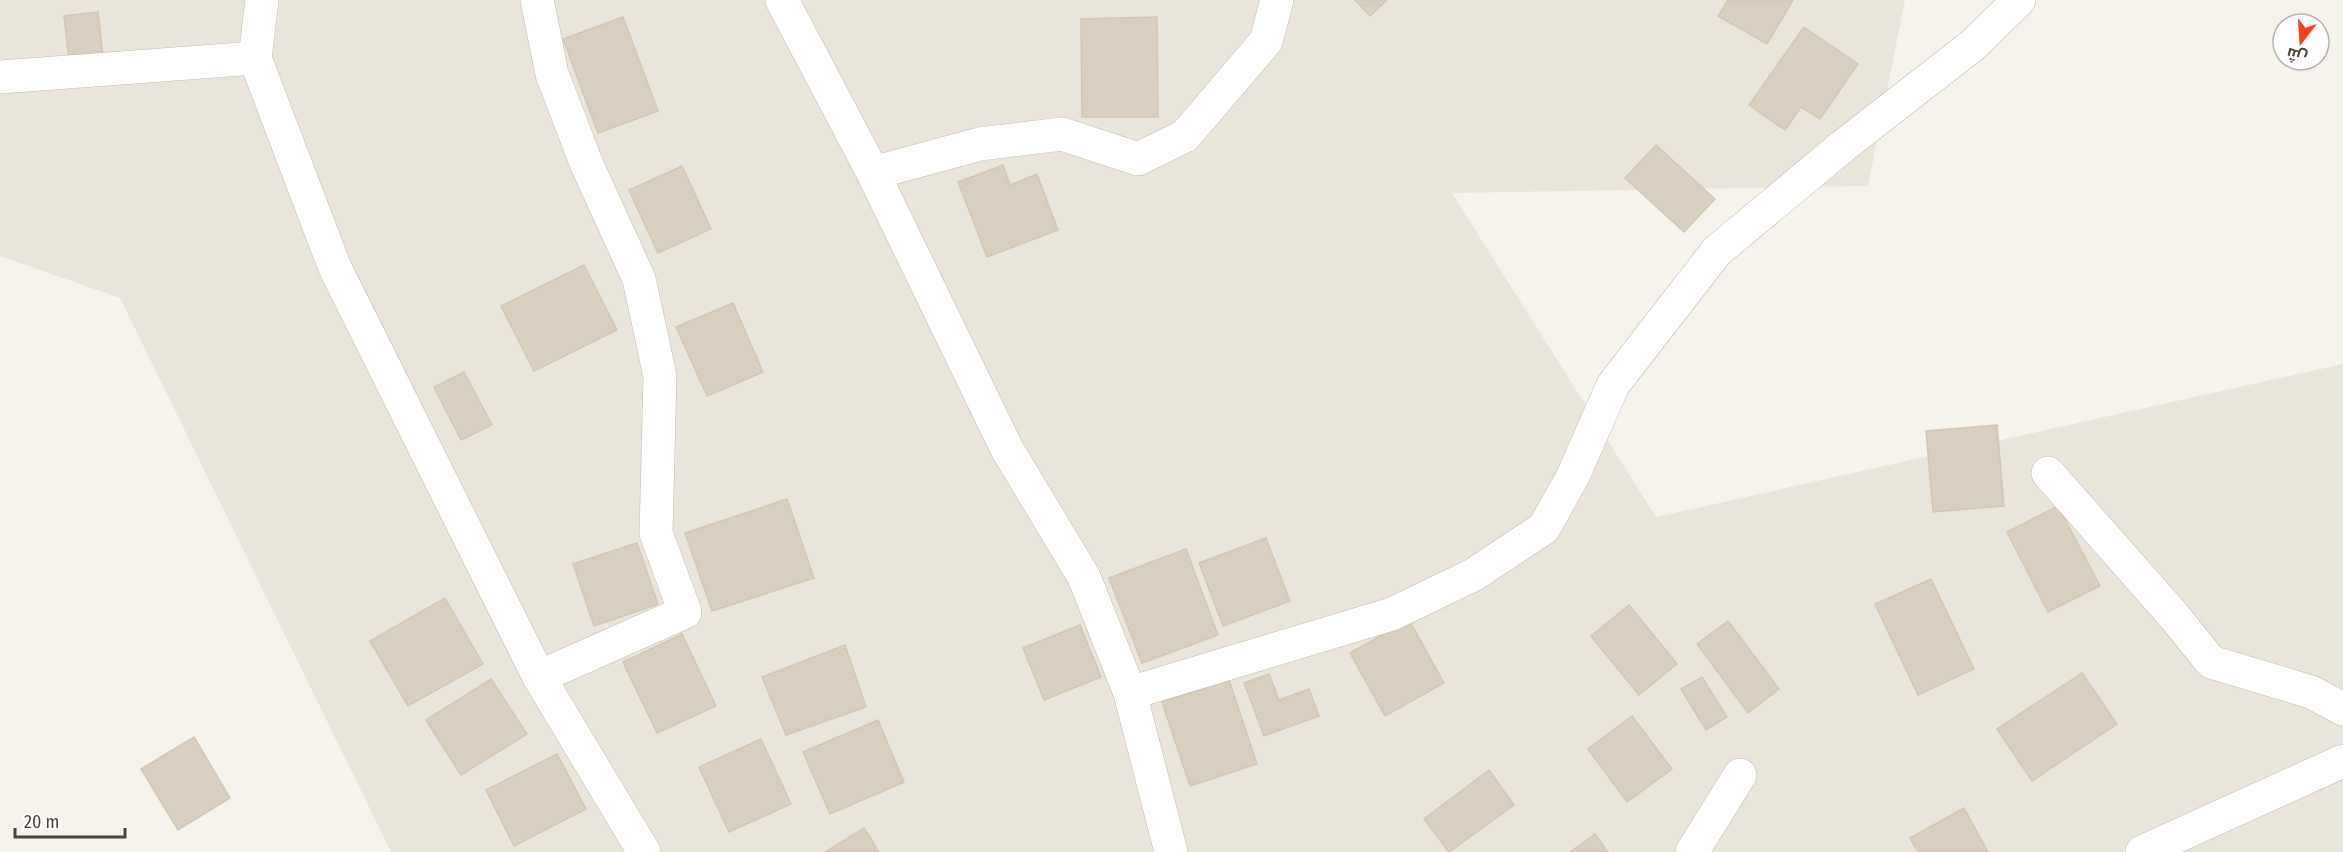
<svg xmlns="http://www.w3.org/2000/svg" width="2343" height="852" font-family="'Fira Sans Condensed',Cairo,sans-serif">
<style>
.residential{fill:#eae5da}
.building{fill:#d8cfc1;stroke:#d3c7b4;stroke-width:1.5}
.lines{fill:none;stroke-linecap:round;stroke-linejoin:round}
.street-casing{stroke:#c2bbae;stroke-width:34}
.street{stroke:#fff;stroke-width:33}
</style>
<rect width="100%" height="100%" fill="#f6f3ec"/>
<!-- residential -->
<path class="residential" d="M0,0h1905l-37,186 -416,7 204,324 687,-153v488h-1952l-271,-554 -120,-42z"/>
<!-- building -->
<g class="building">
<path d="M1355,0h32l-17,16z"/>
<path d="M1728,0h65l-26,44 -49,-28z"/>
<path d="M98,12l6,54 -34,4 -6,-54z"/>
<path d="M623,17l35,94 -60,22 -35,-94z"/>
<path d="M1157,17l1,100h-76l-1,-98z"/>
<path d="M1804,27l54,37 -38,55 -19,-12 -16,23 -36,-25z"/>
<path d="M1656,145l59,54 -31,33 -59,-54z"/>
<path d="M1003,165l7,20 27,-11 21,56 -71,27 -29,-75z"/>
<path d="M682,166l29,63 -53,24 -29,-63z"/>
<path d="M584,265l33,65 -83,41 -33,-65z"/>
<path d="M733,303l30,69 -56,24 -31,-69z"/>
<path d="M464,372l28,53 -31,15 -27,-53z"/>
<path d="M1997,425l7,81 -71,6 -7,-81z"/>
<path d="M787,499l27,79 -102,33 -27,-78z"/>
<path d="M2058,506l42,80 -52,26 -41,-80z"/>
<path d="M1266,538l24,63 -67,25 -24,-63z"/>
<path d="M637,543l21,61 -64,22 -21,-62z"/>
<path d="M1186,549l32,86 -76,28 -33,-85z"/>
<path d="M1931,579l43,90 -56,26 -43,-91z"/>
<path d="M445,598l38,66 -75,42 -38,-65z"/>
<path d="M1629,605l48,59 -38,31 -48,-59z"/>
<path d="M1409,620l35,63 -59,33 -35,-63z"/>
<path d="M1728,621l51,68 -31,24 -51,-69z"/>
<path d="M1080,625l21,52 -57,23 -21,-52z"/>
<path d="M682,634l34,72 -59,27 -34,-71z"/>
<path d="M845,645l21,62 -80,28 -24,-58z"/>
<path d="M2082,673l35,51 -85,57 -35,-52z"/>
<path d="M1269,674l10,26 30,-11 10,27 -55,20 -20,-53z"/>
<path d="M1702,677l25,40 -21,13 -25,-41z"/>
<path d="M491,679l36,55 -66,41 -35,-55z"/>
<path d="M1229,680l28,84 -67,22 -28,-84z"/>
<path d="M1632,716l40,53 -45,33 -39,-53z"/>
<path d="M878,720l26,62 -74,32 -27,-62z"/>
<path d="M194,737l36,61 -52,32 -37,-61z"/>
<path d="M761,739l30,65 -62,28 -30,-65z"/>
<path d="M557,754l29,55 -72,37 -28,-56z"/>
<path d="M1489,770l25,35 -65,47 -25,-33z"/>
<path d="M1964,808l24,44h-70l-8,-14z"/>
<path d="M864,828l15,24h-54z"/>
<path d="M1595,834l13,18h-38z"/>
</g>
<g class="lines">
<defs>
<g id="street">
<path d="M262,0l-7,58 80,210 204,409 105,175"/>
<path d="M537,0l15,74 35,91 52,114 21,97 -4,157 29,79 -146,65"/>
<path d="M782,0l91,173 134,276 77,128 46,116 41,159"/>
<path d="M0,77l255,-19"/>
<path d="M873,173l107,-29 82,-10 76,25 47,-23 81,-95 11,-41"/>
<path d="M2048,473l126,143 37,46 100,30 32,17"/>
<path d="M1130,693l262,-79 81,-39 71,-47 29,-52 40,-91 104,-134 126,-105 130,-101 46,-45"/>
<path d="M1692,852l48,-77"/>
<path d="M2142,852l201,-91"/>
</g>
</defs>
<!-- street casing -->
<use href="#street" class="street-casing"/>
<!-- street -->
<use href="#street" class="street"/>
</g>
<!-- north arrow -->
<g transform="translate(2301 42) rotate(197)"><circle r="28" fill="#ffffff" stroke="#b7b4b0" stroke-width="1.5"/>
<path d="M0-4.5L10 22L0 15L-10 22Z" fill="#fc3f1d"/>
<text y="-9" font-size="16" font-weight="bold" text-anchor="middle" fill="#4b4439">ش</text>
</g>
<!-- scale -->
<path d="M15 828v9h110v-9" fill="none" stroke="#4b4439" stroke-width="3"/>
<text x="24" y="828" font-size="18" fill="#4b4439" stroke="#ffffff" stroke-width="4.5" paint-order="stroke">20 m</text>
</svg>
